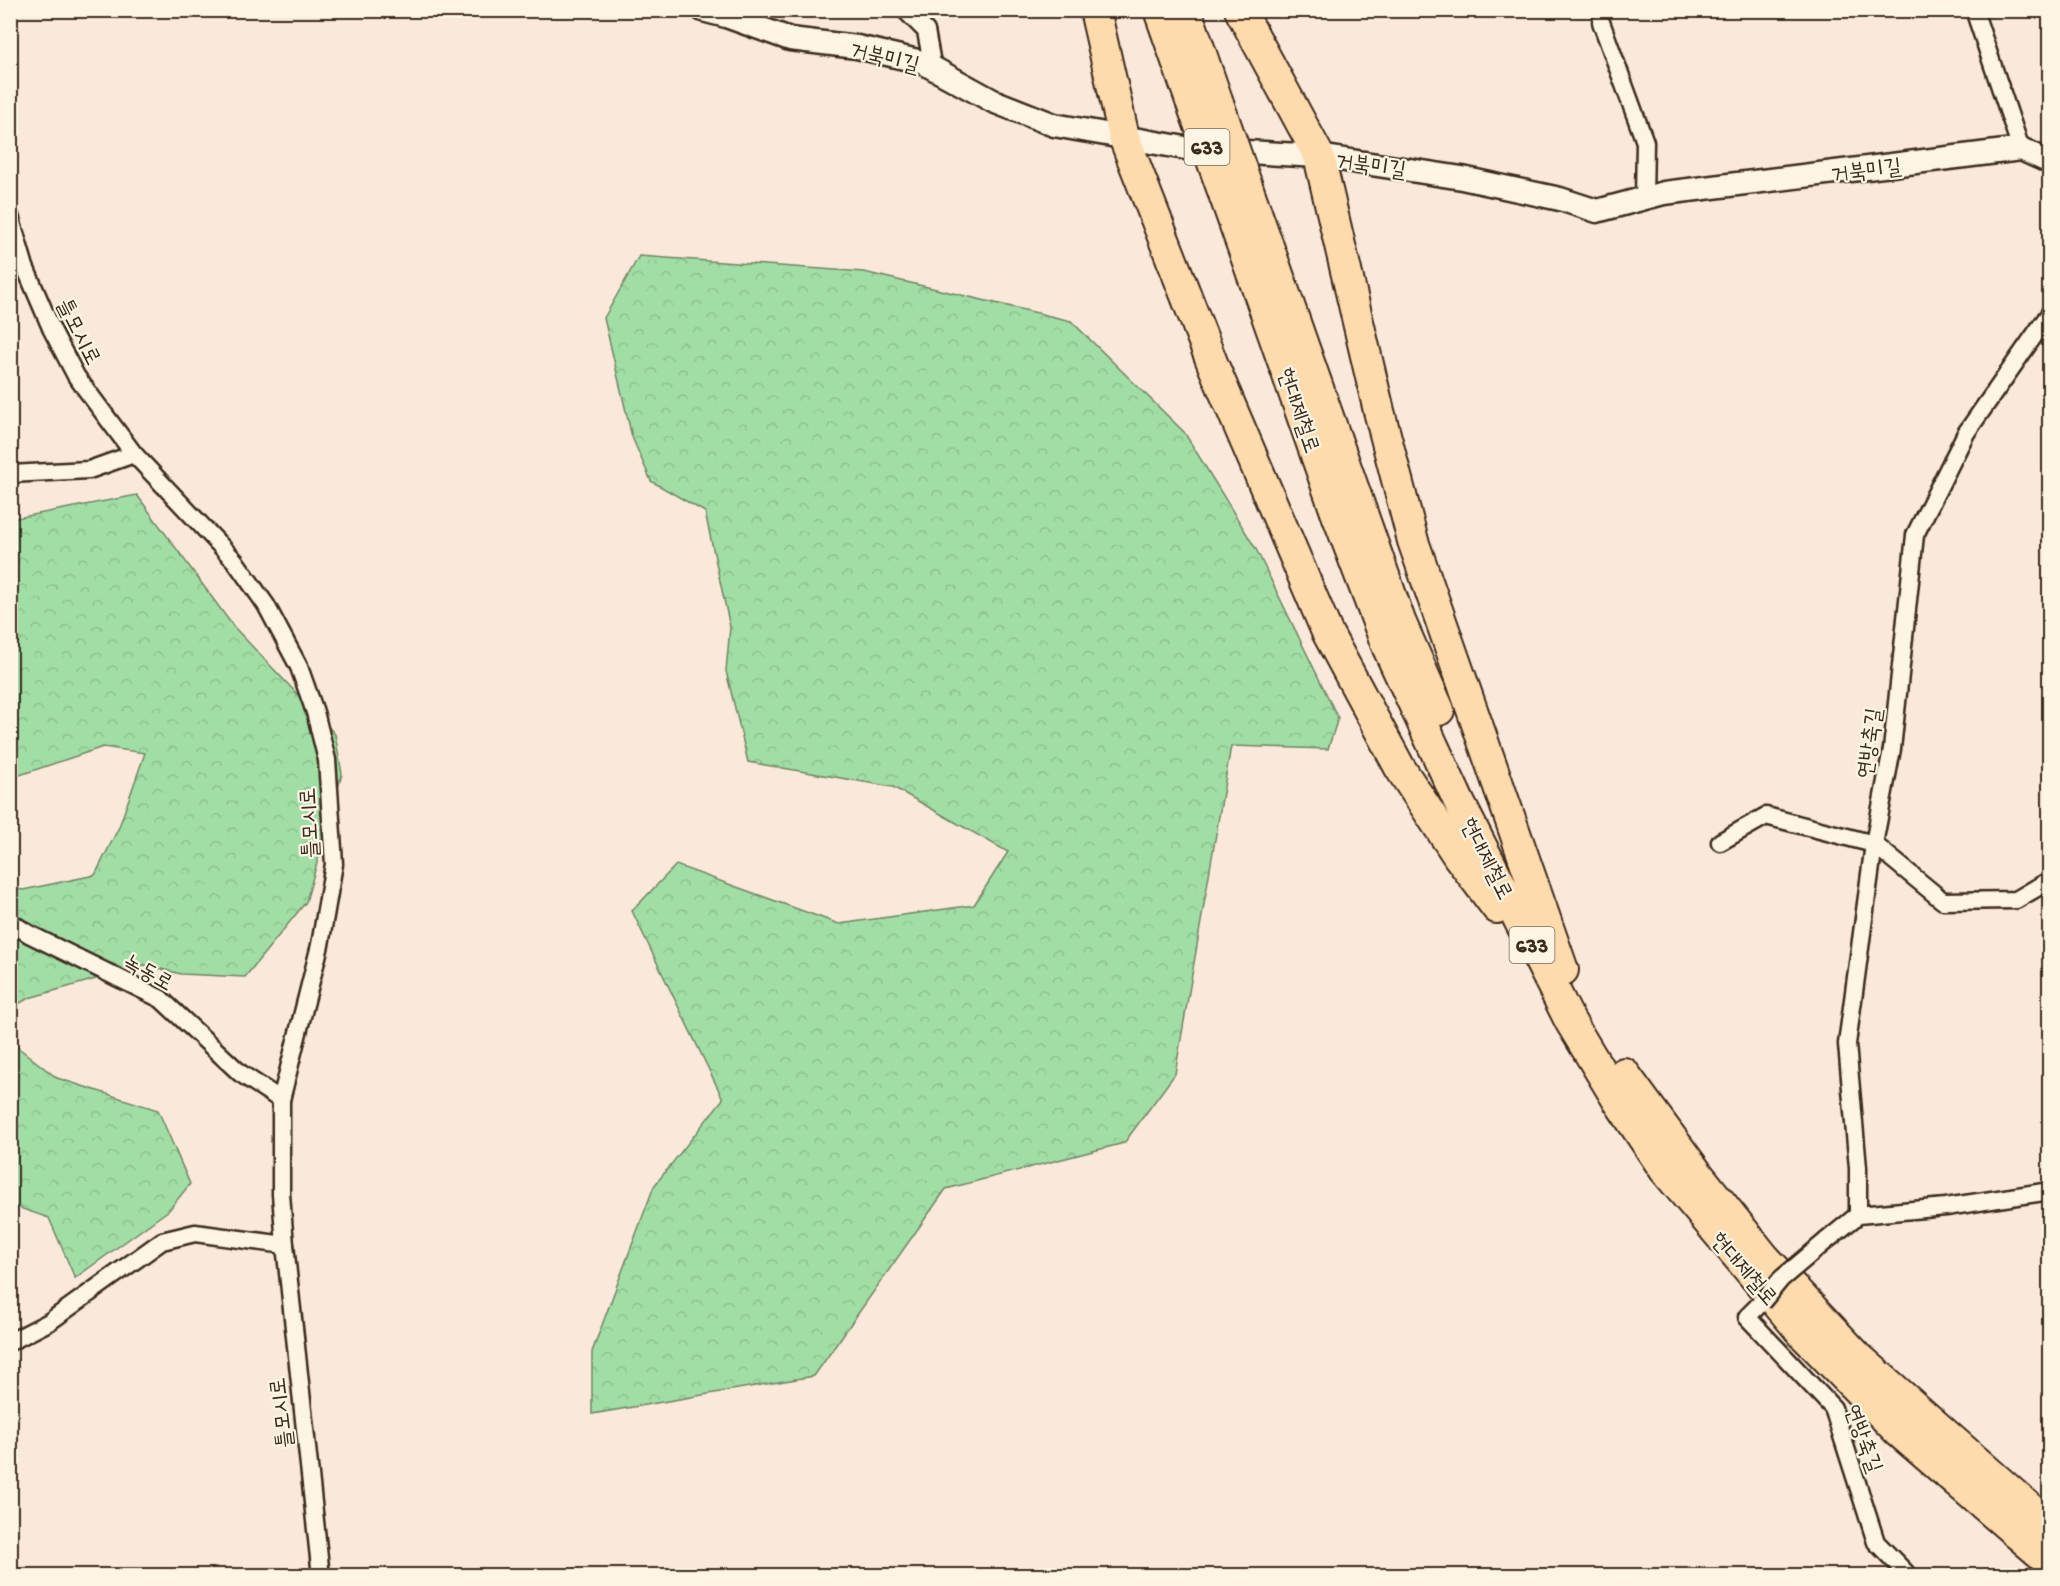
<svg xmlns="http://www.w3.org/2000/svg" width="2060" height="1586" font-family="'Gochi Hand','Poor Story',sans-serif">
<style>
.forest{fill:url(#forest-crowns);stroke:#6e8462;stroke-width:1.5}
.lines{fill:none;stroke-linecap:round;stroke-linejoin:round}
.street-casing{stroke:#3b2a1e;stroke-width:21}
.secondary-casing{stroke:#3b2a1e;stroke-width:27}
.highway-casing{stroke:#3b2a1e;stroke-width:34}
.street{stroke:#fcf5e5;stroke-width:16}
.secondary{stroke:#fcf5e5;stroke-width:22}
.highway{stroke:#fedbac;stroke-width:30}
.street-bridge-casing{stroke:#3b2a1e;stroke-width:21;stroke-linecap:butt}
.highway-bridge-casing{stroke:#3b2a1e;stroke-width:34;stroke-linecap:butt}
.street-bridge{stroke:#fcf5e5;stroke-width:16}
.highway-bridge{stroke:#fedbac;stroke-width:30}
.labels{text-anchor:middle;stroke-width:4.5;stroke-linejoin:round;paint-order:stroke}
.shield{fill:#fcf5e5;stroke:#75675a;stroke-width:1.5}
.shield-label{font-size:21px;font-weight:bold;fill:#3b2a1e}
.street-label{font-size:22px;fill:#3b2a1e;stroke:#fcf5e5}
</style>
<defs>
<pattern id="forest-crowns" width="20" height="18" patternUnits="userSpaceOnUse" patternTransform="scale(1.5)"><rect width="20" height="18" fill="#a1dea5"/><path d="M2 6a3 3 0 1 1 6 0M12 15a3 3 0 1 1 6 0" fill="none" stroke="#8cbf8e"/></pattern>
</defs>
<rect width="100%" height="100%" fill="#fae9da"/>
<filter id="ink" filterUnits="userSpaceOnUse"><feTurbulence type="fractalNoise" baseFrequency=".0167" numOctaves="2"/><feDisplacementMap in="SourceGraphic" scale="12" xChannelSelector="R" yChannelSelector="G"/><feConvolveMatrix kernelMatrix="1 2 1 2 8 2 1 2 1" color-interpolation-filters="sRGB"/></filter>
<g filter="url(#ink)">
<!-- forest -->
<g class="forest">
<path d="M639,256l225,16 207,49 113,111 72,117 82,169 -10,31 -97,-3 -56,328 -51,69 -178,46 -132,187 -222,38v-62l62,-166 69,-87 -91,-188 44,-46 163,59 135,-19 34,-53 -115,-65 -145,-25 -22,-91 4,-44 -25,-115 -54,-31 -19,-44 -28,-119z"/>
<path d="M137,495l96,131 102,108 7,40 -36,128 -61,75 -64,-3 -36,-9 -116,33 -18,10v-120l12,2 72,-15 24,-48 26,-74 -42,-6 -92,31v-259z"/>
<path d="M11,1042l46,36 101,32 32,74 -21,26 -94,68 -26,-60 -38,-13z"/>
</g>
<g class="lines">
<defs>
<g id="street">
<path d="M905,10l21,21 7,38"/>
<path d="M1974,10l47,139"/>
<path d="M1601,22l44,120 -1,57"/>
<path d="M10,216l15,51 27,63 24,46 58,78 101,107 31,44 33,62 16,45 12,48 7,104 -14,81 -39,155v94l4,51 36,331"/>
<path d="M10,474l79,-4 45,-16"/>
<path d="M1720,842l46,-26 108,28 69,57 73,-1 34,-20"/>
<path d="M10,922l19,12 132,65 79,74 41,27"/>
<path d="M1858,1215v-47l-11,-124 27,-200 18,-95 23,-214 51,-102 84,-120"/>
<path d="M1826,1241l32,-26 88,-8 104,-16"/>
<path d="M1762,1302l-15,15 86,91 43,134 33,34"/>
<path d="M10,1342l39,-20 113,-81 33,-8 90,12"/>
</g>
<path id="secondary" d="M703,10l23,6 64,23 67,8 65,15 71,39 61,24 137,24 128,7 143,22 98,21 37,12 67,-18 357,-44 29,13"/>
<g id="highway">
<path d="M1095,10l29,127 89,228 114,267 73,136 58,88 39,52"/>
<path d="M1159,10l32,91"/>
<path d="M1186,10l31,90"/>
<path d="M1240,10l79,146 60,255 34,130 150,429"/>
<path d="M1248,189l152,432 39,89"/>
<path d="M1224,194l112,318 51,134 73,158 86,169 24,48 47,78 47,70 138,164 97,99 151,130"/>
<path d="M1624,1073l74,101 67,84 92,98 193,170"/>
</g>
</defs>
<!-- street casing -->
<use href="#street" class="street-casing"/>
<!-- secondary casing -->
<use href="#secondary" class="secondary-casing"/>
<!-- highway casing -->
<use href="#highway" class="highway-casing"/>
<!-- street -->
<use href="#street" class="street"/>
<!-- secondary -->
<use href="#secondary" class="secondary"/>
<!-- highway -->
<use href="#highway" class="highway"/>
<defs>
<path id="street-bridge" d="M1762,1302l19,-23 45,-38"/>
<g id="highway-bridge">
<path d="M1217,100l31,89"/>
<path d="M1191,101l33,93"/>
</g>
</defs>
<!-- street-bridge casing -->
<use href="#street-bridge" class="street-bridge-casing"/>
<!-- highway-bridge casing -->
<use href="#highway-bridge" class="highway-bridge-casing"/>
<!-- street-bridge -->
<use href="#street-bridge" class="street-bridge"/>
<!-- highway-bridge -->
<use href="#highway-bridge" class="highway-bridge"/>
</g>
</g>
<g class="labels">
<!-- shield labels -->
<g class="shield">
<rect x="1184.5" y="129" width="45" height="36" rx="4.5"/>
<rect x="1509.5" y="927" width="45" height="36" rx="4.5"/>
</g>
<g class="shield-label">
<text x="1207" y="154">633</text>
<text x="1532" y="952">633</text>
</g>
<!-- street labels -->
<g class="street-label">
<text transform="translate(885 56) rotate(14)" y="8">거북미길</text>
<text transform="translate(1371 164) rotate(8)" y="8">거북미길</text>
<text transform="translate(1866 169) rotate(-7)" y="8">거북미길</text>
<text transform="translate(80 331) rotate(63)" y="8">틀모시로</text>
<text transform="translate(1300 410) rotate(71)" y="8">현대제철로</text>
<text transform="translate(1868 743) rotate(-82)" y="8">연방축길</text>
<text transform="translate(308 823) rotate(-93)" y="8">틀모시로</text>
<text transform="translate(1488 858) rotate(63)" y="8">현대제철로</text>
<text transform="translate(149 971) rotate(29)" y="8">녹동로</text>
<text transform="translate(1745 1268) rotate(49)" y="8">현대제철로</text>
<text transform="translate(280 1413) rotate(-97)" y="8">틀모시로</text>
<text transform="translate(1865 1438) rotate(70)" y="8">연방축길</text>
</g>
</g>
<!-- margin -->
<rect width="2060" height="1586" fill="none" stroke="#fcf5e5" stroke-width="36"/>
<rect x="18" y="18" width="2024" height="1550" fill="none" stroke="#3b2a1e" stroke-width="2" filter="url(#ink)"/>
</svg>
